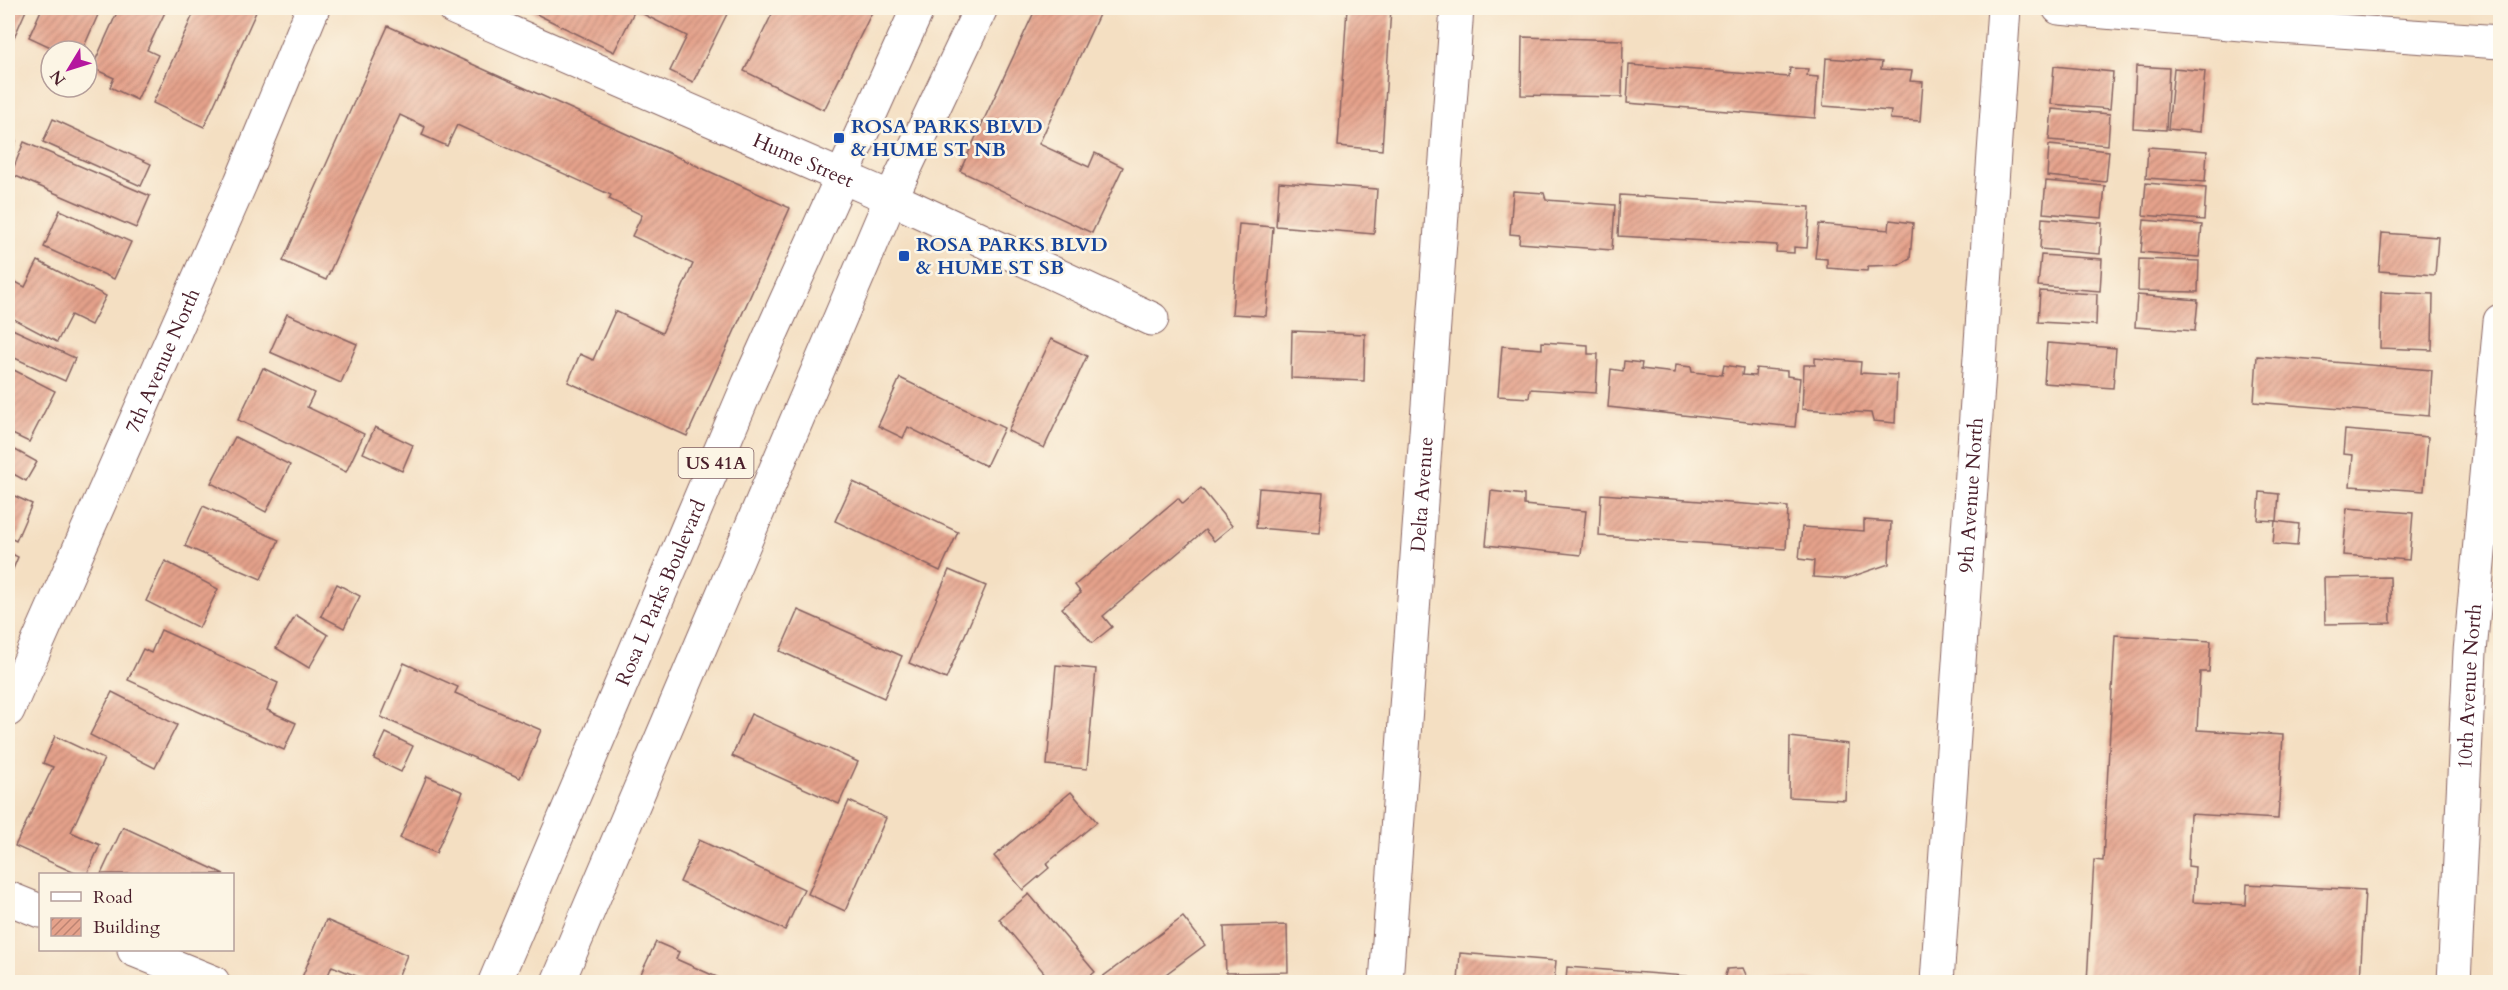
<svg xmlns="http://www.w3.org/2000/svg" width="2508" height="990" font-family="Cardo,serif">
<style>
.building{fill:url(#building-hatch)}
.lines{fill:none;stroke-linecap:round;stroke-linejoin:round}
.minor-casing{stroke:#866260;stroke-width:35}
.tertiary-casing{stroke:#866260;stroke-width:35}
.primary-casing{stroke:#866260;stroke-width:35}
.minor{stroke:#fff;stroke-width:33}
.tertiary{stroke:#fff;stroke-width:33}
.primary{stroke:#fff;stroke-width:33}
.transit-dot{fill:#1a4fb4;stroke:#fcf5e5;stroke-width:2}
.labels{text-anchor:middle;stroke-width:5;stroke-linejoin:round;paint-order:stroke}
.shield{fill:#fcf5e5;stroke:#7f5f63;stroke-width:1.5}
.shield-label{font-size:18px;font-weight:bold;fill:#4a1f2b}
.transit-label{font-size:20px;font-weight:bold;fill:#164399;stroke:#fcf5e5;text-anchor:start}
.street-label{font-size:20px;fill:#4a1f2b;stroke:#fcf5e5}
</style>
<defs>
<pattern id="building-hatch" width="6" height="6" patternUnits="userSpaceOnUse" patternTransform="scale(1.5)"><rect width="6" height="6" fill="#e5a28b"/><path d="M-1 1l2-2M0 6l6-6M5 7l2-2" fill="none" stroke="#bc8372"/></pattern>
</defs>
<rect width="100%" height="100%" fill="#fcf5e5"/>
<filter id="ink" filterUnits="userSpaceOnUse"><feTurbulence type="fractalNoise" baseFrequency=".0167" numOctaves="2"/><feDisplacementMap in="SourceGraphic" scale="12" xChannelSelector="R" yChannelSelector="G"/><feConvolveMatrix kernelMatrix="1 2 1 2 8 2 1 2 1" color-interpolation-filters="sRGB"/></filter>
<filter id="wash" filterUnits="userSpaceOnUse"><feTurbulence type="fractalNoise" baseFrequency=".008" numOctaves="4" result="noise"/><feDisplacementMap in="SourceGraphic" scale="24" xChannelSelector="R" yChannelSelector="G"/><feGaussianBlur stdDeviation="1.35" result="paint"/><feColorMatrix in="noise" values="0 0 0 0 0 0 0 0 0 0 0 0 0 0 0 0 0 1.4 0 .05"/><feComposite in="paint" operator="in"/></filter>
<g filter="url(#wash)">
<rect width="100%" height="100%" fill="#f4dfc2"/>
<g id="blocks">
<!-- building -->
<g class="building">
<path d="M8,8h19l-19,43z"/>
<path d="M42,8h59l-19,43h-23l-30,-14z"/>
<path d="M119,8h48l-20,42 11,5 -21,45 -27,-13 4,-9 -22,-10z"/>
<path d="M196,8h17l9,4 2,-4h22l10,4 -52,115 -51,-24z"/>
<path d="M524,8h206l-37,74 -23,-11 17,-35 -52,-26 -21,42z"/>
<path d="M775,8h99l-50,102 -80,-39z"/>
<path d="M1036,8h66l-63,136 50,23 6,-14 28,14 -31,66 -132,-62z"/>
<path d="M1347,8h44l-9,142 -44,-4z"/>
<path d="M388,26l402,182 -103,228 -119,-54 12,-28 13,6 22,-49 47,22 31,-69 -61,-28 10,-21 -33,-16 2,-4 -154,-70 -10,21 -25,-11 3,-8 -25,-12 -74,165 -43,-19z"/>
<path d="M1522,37l101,3 -1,57 -101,-2z"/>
<path d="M1826,58l56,4 -1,7 31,2 -2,10 13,1 -3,39 -30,-2 1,-8 -68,-5z"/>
<path d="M1629,65l160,12 1,-9 18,1 -1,7 11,1 -3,41 -188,-15z"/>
<path d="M2054,66l59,6 -3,37 -59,-5z"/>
<path d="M2136,66l33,2 -3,62 -33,-2z"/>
<path d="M2174,68l31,3 -5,61 -32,-3z"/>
<path d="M2052,109l58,5 -2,31 -59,-5z"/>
<path d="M53,119l98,45 -10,22 -98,-44z"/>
<path d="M8,137l8,4 -8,18z"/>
<path d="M24,142l126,54 -14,32 -125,-54z"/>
<path d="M2049,145l60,6 -3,31 -59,-6z"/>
<path d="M2148,147l59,4 -2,31 -59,-4z"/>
<path d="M2046,181l59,5 -3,32 -59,-5z"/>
<path d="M1279,182l98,7 -3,45 -98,-8z"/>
<path d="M2146,183l60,5 -2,32 -61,-5z"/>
<path d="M1513,191l31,2 2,7 69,5 -3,45 -93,-7 1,-8 -10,-1z"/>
<path d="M1620,195l190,12 -3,41 -13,-1v6l-18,-1 1,-7 -159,-9z"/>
<path d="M60,210l71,32 -17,37 -70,-32z"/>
<path d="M2042,218l60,5 -2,31 -60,-5z"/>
<path d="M1890,220l23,3 -3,36 -11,6 -31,1 -1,5 -40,-3v-9l-12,-1 4,-34 70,6z"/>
<path d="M2144,220l58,5 -3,32 -58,-5z"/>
<path d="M1239,224l34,3 -7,89 -34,-2z"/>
<path d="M2382,233l56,4 -3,38 -56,-4z"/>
<path d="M2041,255l61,4 -2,32 -62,-5z"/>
<path d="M2139,259l60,2 -1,31 -60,-1z"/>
<path d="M38,261l68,35 -15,29 -20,-10 -14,27 -49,-26v-38l17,9z"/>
<path d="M2040,291l57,3 -1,31 -58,-3z"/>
<path d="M2381,292l52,2 -1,56 -52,-2z"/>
<path d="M2137,295l61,5 -3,31 -60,-4z"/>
<path d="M287,314l70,30 -16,39 -71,-31z"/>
<path d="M8,327l67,31 -10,23 -57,-26z"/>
<path d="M1292,331l73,3 -1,47 -73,-3z"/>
<path d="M1051,339l36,17 -43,92 -36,-17z"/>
<path d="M1542,342l46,3v9h10l-2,39 -66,-4 -1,9 -31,-2 4,-50 40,3z"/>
<path d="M2047,343l69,5 -3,40 -69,-5z"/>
<path d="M2257,356l175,14 -3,46 -175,-14z"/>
<path d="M1815,358l46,4 -1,11 37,2 -2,48 -22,-2 -2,-8 -69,-4 2,-44h11z"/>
<path d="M1624,361l18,2 -1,6 34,4 1,-8 15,2 1,5 30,3 2,-10 19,3 -1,7 13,1 1,-8 31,3v5l13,2 -5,49 -187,-20 3,-38 12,2z"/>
<path d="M8,367l47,24 -26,51 -21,-10z"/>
<path d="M263,368l51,25 -7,14 57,27 -18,38 -108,-52z"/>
<path d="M900,378l104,50 -18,38 -78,-39 -5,11 -25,-12z"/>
<path d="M375,427l38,18 -11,26 -39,-18z"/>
<path d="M2345,430l83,7 -4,54 -74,-5 3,-31 -10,-1z"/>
<path d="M235,437l55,28 -24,47 -55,-29z"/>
<path d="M8,446l29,16 -11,19 -18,-10z"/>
<path d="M853,482l105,50 -18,39 -105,-50z"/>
<path d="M1201,488l31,38 -18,15 -9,-11 -102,86 9,11 -20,16 -30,-35 19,-15 -6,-8 103,-87 5,6z"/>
<path d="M1259,488l64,5 -4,40 -63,-5z"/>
<path d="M1491,491l33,4v10l62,6 -5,44 -95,-10z"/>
<path d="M2260,492l19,2 -2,27 -19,-1z"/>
<path d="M8,493l24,11 -16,37 -8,-4z"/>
<path d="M1601,494l187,13 -2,42 -187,-13z"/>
<path d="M203,506l76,34 -18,39 -76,-33z"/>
<path d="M2347,508l66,5 -4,47 -66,-5z"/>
<path d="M1864,520l27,2 -2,42 -44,15 -32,-2 1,-16 -15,-2 3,-32 62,4z"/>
<path d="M2275,521l24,3 -2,22 -24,-2z"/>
<path d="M8,552l10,5 -10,24z"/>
<path d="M165,561l53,28 -19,39 -53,-27z"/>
<path d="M949,570l37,16 -40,93 -37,-16z"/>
<path d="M2390,577l1,46 -66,1 -1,-46z"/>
<path d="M337,584l23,12 -16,32 -23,-12z"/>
<path d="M798,610l104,46 -18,42 -104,-47z"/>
<path d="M296,615l32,20 -19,33 -33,-20z"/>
<path d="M161,630l117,53 -11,27 29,13 -12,27 -156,-70 15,-31 8,4z"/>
<path d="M2115,635l96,6 -2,31h-9l-3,58 86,5 -5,84 -88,-5 -2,52 7,1 -2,35 53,3 1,-21 118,6 -5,92h-273l7,-122 9,1z"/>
<path d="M404,663l54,24 -3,6 86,37 -21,48 -139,-61z"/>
<path d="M1056,665l40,4 -9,100 -40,-4z"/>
<path d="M112,692l65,33 -22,43 -65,-33z"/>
<path d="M751,714l107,48 -19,42 -107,-48z"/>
<path d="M386,733l27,13 -12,26 -27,-13z"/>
<path d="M55,736l49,23 -33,73 29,13 -13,29h-10l-62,-28 38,-79 -10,-4z"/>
<path d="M1790,737l58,7 -3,56 -56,-3z"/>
<path d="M427,776l36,16 -27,61 -36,-15z"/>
<path d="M1071,792l26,30 -51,42 3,4 -26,22 -29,-34z"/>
<path d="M849,801l37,17 -41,93 -37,-17z"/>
<path d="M123,827l101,47h-123z"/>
<path d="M699,840l105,49 -19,41 -105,-48z"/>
<path d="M1029,894l66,78 -13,10h-30l-53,-63z"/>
<path d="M1183,917l22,28 -50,37h-51l-3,-4z"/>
<path d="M326,920l81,35 -11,27h-25l-39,-16 -7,16h-25z"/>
<path d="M1287,925l1,47 -62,1 -2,-46z"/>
<path d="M656,942l23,10 -3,7 52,23h-91z"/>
<path d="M1460,953l96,8 -2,21h-96z"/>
<path d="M1567,967l157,12 3,-10 16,-1 4,9 8,1v4h-189z"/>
<path d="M1769,977l53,4v1h-53z"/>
</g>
</g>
</g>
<g filter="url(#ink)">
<use href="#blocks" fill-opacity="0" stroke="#866260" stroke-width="1.5"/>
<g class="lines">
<defs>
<g id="minor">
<path id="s1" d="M454,8l437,190 261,121"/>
<path d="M2059,8l205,18 236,16"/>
<path id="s2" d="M8,710l233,-528 72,-174"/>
<path id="s3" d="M1386,982l71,-974"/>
<path id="s4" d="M1937,982l67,-974"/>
<path id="s5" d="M2454,982l16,-330 30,-331"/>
</g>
<g id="tertiary">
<path d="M8,898l32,13"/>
<path d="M134,950l79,32"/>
</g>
<g id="primary">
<path id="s6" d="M495,982l254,-599 169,-375"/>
<path d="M558,982l333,-784 90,-190"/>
</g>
</defs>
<!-- minor casing -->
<use href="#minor" class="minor-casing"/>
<!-- tertiary casing -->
<use href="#tertiary" class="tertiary-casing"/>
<!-- primary casing -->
<use href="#primary" class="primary-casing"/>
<!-- minor -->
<use href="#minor" class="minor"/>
<!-- tertiary -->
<use href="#tertiary" class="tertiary"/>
<!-- primary -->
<use href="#primary" class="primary"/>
</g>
</g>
<!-- markers -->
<g class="transit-dot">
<rect x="833" y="132" width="12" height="12" rx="3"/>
<rect x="898" y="250" width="12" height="12" rx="3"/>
</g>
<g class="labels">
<!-- shield labels -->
<rect class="shield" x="678.5" y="448" width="75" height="30" rx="4.5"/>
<g class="shield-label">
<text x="716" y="469">US 41A</text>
</g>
<!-- transit labels -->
<g class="transit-label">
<text x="851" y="133">ROSA PARKS BLVD<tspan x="851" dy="23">&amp; HUME ST NB</tspan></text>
<text x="916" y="251">ROSA PARKS BLVD<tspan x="916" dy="23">&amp; HUME ST SB</tspan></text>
</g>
<!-- street labels -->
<g class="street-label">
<text dy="7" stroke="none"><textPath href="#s1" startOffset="381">Hume Street</textPath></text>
<text dy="7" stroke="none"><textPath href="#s2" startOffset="382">7th Avenue North</textPath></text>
<text dy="7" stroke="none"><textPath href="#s3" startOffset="489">Delta Avenue</textPath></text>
<text dy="7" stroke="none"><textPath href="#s4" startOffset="488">9th Avenue North</textPath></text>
<text dy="7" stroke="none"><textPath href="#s6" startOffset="423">Rosa L Parks Boulevard</textPath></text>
<text dy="7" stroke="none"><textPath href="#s5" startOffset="296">10th Avenue North</textPath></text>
</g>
</g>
<!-- margin -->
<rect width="2508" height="990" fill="none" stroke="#fcf5e5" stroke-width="30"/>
<!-- legend -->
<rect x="39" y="873" width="195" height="78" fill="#fcf5e5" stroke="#b59f9b" stroke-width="1.5"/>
<rect x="51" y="892" width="30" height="9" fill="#ffffff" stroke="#b59f9b" stroke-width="1.5"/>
<text x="93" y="903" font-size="18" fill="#4a1f2b">Road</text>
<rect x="51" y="918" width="30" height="18" fill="url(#building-hatch)" stroke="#b59f9b" stroke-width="1.5"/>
<text x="93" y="933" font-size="18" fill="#4a1f2b">Building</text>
<!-- north arrow -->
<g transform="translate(69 69) rotate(232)"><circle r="28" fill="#fcf5e5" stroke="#b59f9b" stroke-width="1.5"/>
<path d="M0-4.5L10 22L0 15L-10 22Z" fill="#b5179e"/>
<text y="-9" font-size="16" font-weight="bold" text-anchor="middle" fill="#4a1f2b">N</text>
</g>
</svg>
